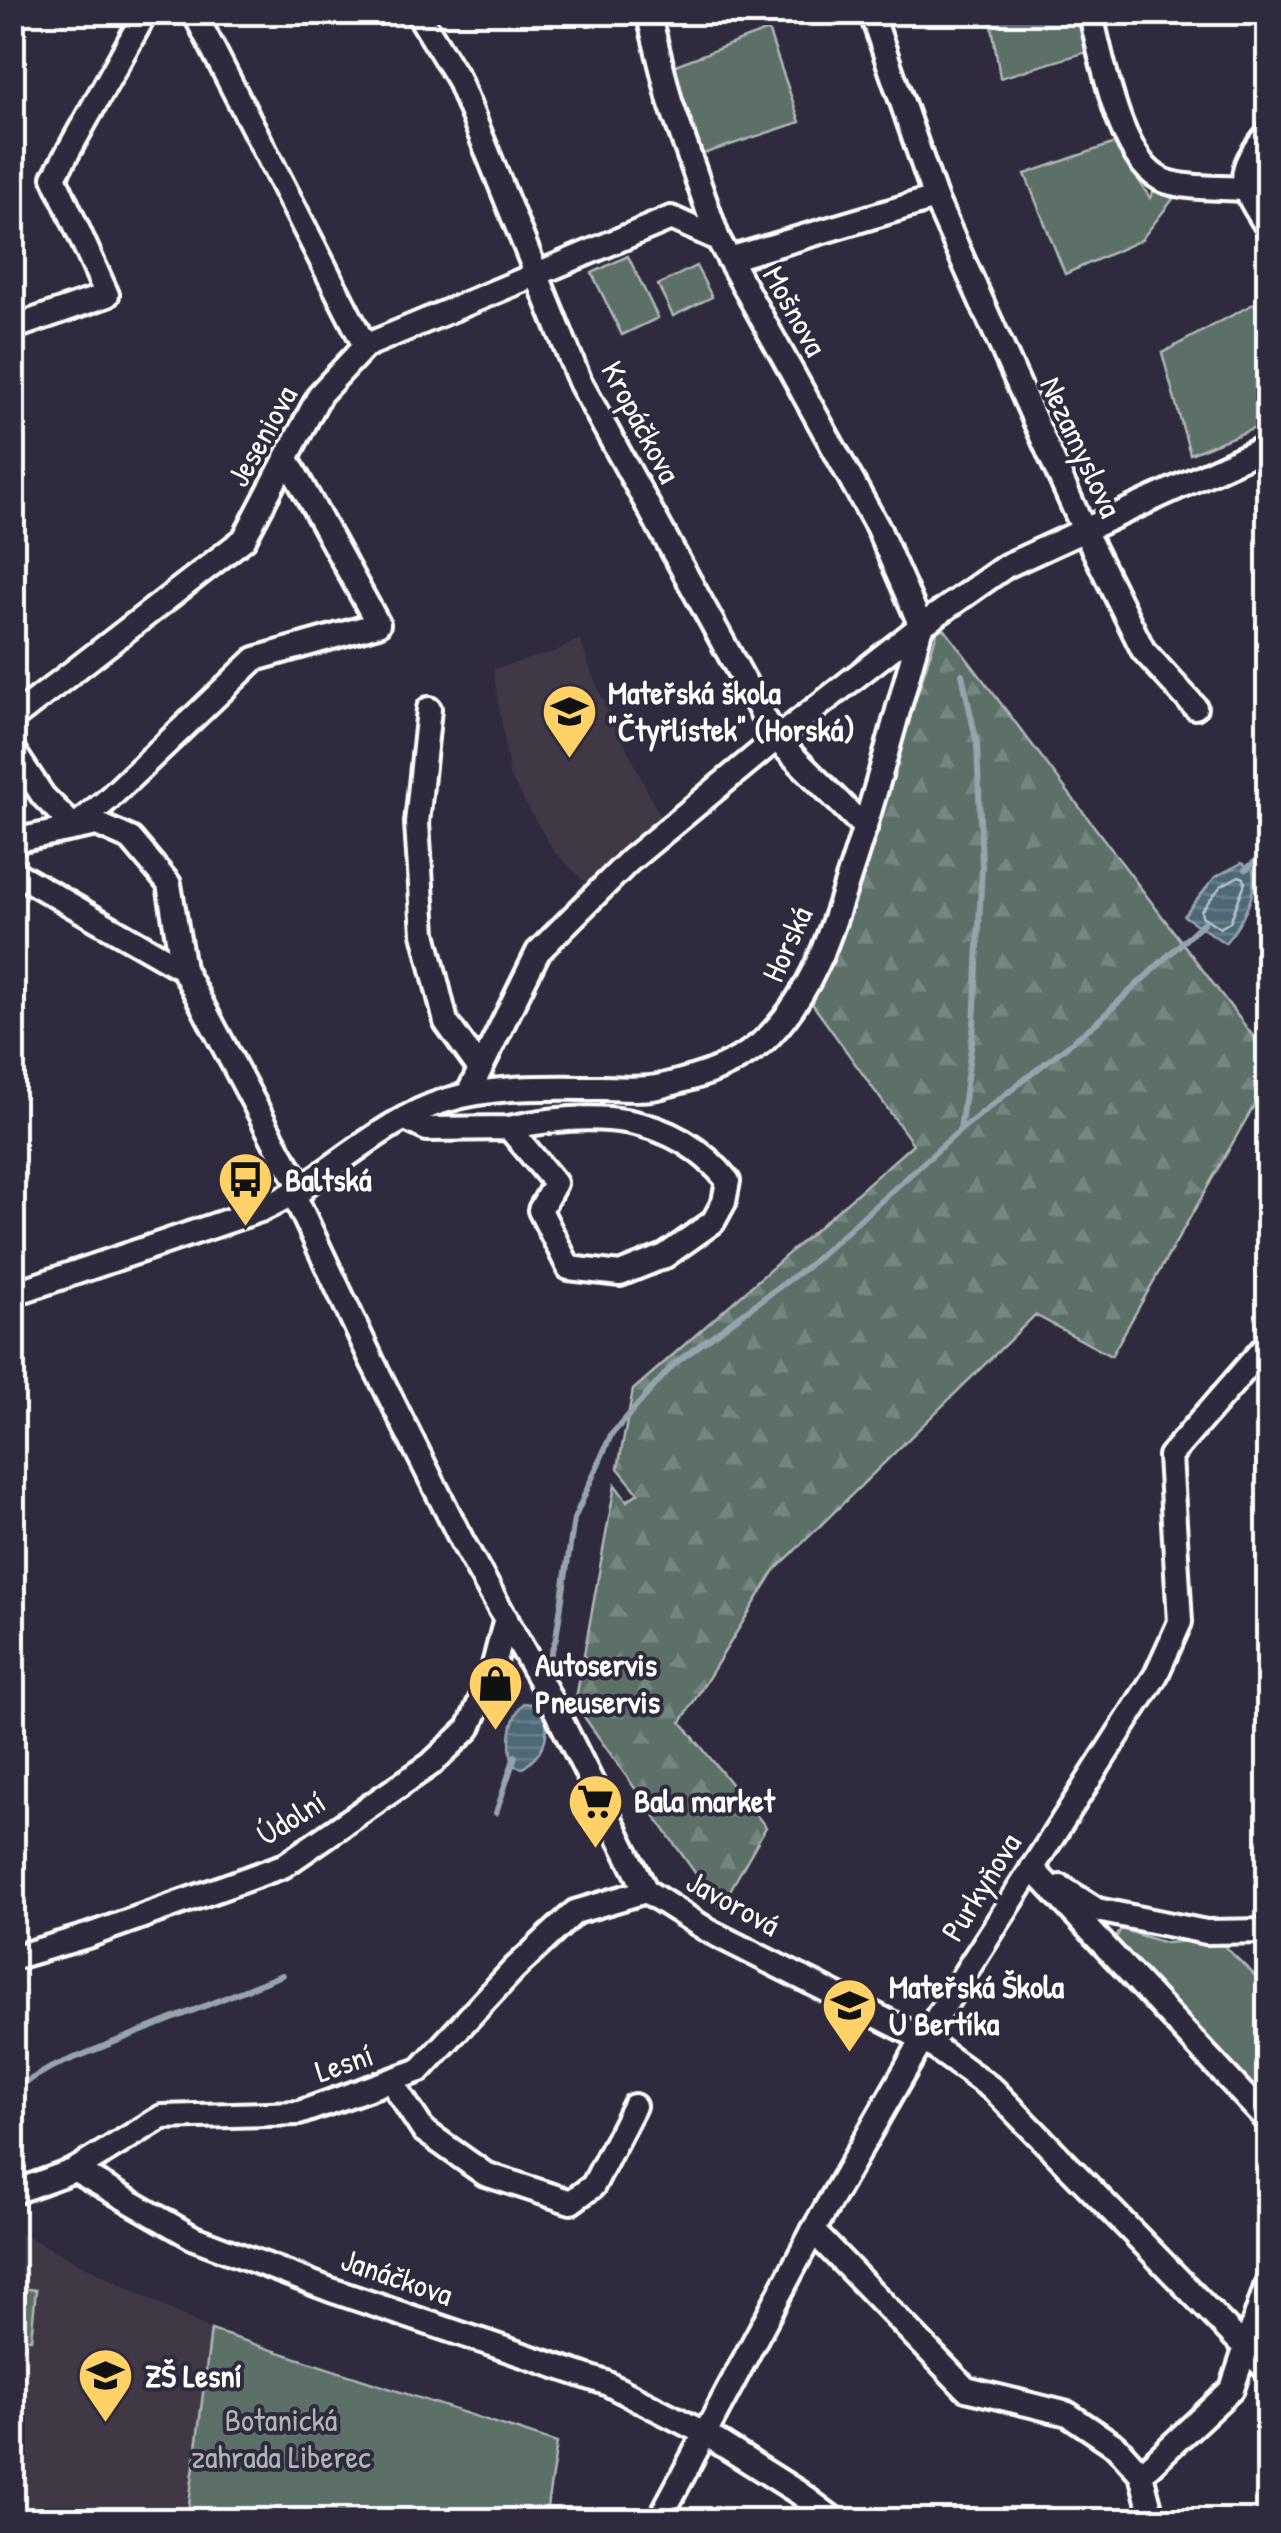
<svg xmlns="http://www.w3.org/2000/svg" width="1281" height="2533" font-family="'Patrick Hand',sans-serif">
<style>
.built{fill:#413845}
.green{fill:#5c6f68;stroke:#aeb7b4;stroke-width:2.5}
.forest{fill:url(#forest-firs);stroke:#aeb7b4;stroke-width:2.5}
.water{fill:url(#water-rules);stroke:#95a4ad;stroke-width:2.5}
.lines{fill:none;stroke-linecap:round;stroke-linejoin:round}
.shore{stroke:#b8c3c9;stroke-width:2.5}
.stream{stroke:#95a4ad;stroke-width:6}
.street-casing{stroke:#fff;stroke-width:30}
.street{stroke:#2f2a3d;stroke-width:22}
.labels{text-anchor:middle;stroke-width:8;stroke-linejoin:round;paint-order:stroke}
.street-label{font-size:32px;fill:#fff;stroke:#2f2a3d}
.poi-label{font-size:32px;font-weight:bold;fill:#fff;stroke:#2f2a3d;text-anchor:start}
.park-label{font-size:32px;fill:#aeb7b4;stroke:#2f2a3d}
</style>
<defs>
<pattern id="forest-firs" width="22" height="20" patternUnits="userSpaceOnUse" patternTransform="scale(2.5)"><rect width="22" height="20" fill="#5c6f68"/><path d="M5 1l3.5 6h-7zM16 11l3.5 6h-7z" fill="#74857f"/></pattern>
<pattern id="water-rules" width="6" height="5" patternUnits="userSpaceOnUse" patternTransform="scale(2.5)"><rect width="6" height="5" fill="#4e6877"/><path d="M0 2.5h6" fill="none" stroke="#697f8b"/></pattern>
</defs>
<rect width="100%" height="100%" fill="#2f2a3d"/>
<filter id="ink" filterUnits="userSpaceOnUse"><feTurbulence type="fractalNoise" baseFrequency=".01" numOctaves="2"/><feDisplacementMap in="SourceGraphic" scale="20" xChannelSelector="R" yChannelSelector="G"/><feConvolveMatrix kernelMatrix="1 2 1 2 8 2 1 2 1" color-interpolation-filters="sRGB"/></filter>
<g filter="url(#ink)">
<!-- built -->
<g class="built">
<path d="M580,639l14,41 68,141 -69,69 -40,-40 -43,-73 -17,-108 62,-17z"/>
<path d="M12,2229l199,101 -24,190h-174z"/>
</g>
<!-- green -->
<g class="green">
<path d="M990,13h86l11,39 -87,26z"/>
<path d="M768,30l32,92 -100,33 -30,-88z"/>
<path d="M1115,143l35,55 5,-10 18,11 -32,41 -76,34 -40,-100z"/>
<path d="M628,256l30,62 -36,17 -30,-62z"/>
<path d="M696,266l16,31 -39,19 -15,-31z"/>
<path d="M1268,296v127l-78,31 -28,-101z"/>
<path d="M1121,1929l44,14 52,-4 51,49v118l-155,-163z"/>
<path d="M13,2287l23,3 -5,49 -18,-1z"/>
<path d="M211,2330l346,113 -12,77h-358z"/>
</g>
<!-- forest -->
<path class="forest" d="M940,623l328,433v25l-157,275 -76,-41 -260,255 -94,152 85,105 -46,81 -145,-204 40,-219 12,16 11,-8 -20,-25 15,-78 280,-246 -102,-142 45,-115z"/>
<!-- water -->
<g class="water">
<path d="M1242,863l11,6c5,26 -12,55 -28,74l-41,-27 31,-39z"/>
<path d="M523,1703l9,1 13,10c5,24 -2,40 -22,54l-9,-2c-7,-21 -5,-46 9,-63z"/>
</g>
<g class="lines">
<!-- shore -->
<path class="shore" d="M1239,876l5,2 1,5 -15,39 -10,6 -18,-12 -1,-5 20,-25z"/>
<!-- stream -->
<g class="stream">
<path d="M1246,869l22,-18"/>
<path d="M960,1130l14,-105 8,-159 -5,-122 -15,-70"/>
<path d="M547,1665l9,-27 18,-119 37,-84 63,-71 135,-99 150,-134 137,-108 108,-101"/>
<path d="M496,1813l19,-57"/>
<path d="M12,2090l40,-23 230,-92"/>
</g>
<defs>
<g id="street">
<path d="M194,12l171,334"/>
<path d="M417,12l41,67 122,303 196,357 89,89"/>
<path d="M648,12l22,89 48,138 160,289 43,98"/>
<path d="M871,12l64,186 148,330 60,122 52,57"/>
<path d="M1090,12c12,44 29,152 75,169 22,8 55,6 78,8"/>
<path d="M1268,133c-36,42 -27,52 0,95"/>
<path d="M729,259l206,-61"/>
<path d="M12,328l95,-33 -53,-118 92,-165"/>
<path d="M429,709l-12,114 7,110 22,89 34,47"/>
<path d="M12,719l232,-180 76,-145 45,-48 306,-128 47,21"/>
<path d="M12,749l31,47 31,31"/>
<path d="M74,827l32,-26 149,-142 123,-35 -92,-167"/>
<path d="M12,841l85,-17 34,15 38,45 14,85"/>
<path d="M12,871l171,98 98,185 22,35"/>
<path d="M468,1094l70,-142 91,-91 147,-122 145,-113 85,-60 262,-120"/>
<path d="M406,1119l21,10 82,-1 46,55 -15,27 29,58 51,6 45,-18 48,-34 11,-20 4,-21c-56,-70 -138,-71 -219,-53"/>
<path d="M294,1195l78,166 90,180 83,148 101,202 63,40 214,108 71,51 274,281"/>
<path d="M12,1294l251,-85c61,-28 118,-89 181,-108 50,-16 106,-13 158,-13 19,0 41,3 60,-2 38,-9 80,-22 108,-51 46,-48 62,-107 82,-168 26,-79 47,-160 69,-241"/>
<path d="M1032,1868l236,253"/>
<path d="M1061,1887l36,23 109,22 62,-1"/>
<path d="M12,1958l75,-22 196,-70 148,-102 38,-36 23,-55 14,-55"/>
<path d="M391,2081l32,49 62,44 86,28 22,-16 41,-80"/>
<path d="M75,2170l119,68 137,52 275,93 98,50 95,60 36,27"/>
<path d="M12,2193l63,-23 87,-53 137,-4 121,-43 94,-101 61,-57 71,-21"/>
<path d="M813,2231l153,158 102,25 49,33 24,27 12,46"/>
<path d="M1141,2474l91,-85 36,-108"/>
<path d="M659,2520l154,-289 110,-192 233,-364 24,-53 -10,-166 98,-113"/>
</g>
</defs>
<!-- street casing -->
<use href="#street" class="street-casing"/>
<!-- street -->
<use href="#street" class="street"/>
</g>
</g>
<!-- icons -->
<defs>
<symbol id="school-pin" viewBox="-11 -11 22 30"><path d="M0 17L-7.5 6A9.5 9.5 0 1 1 7.5 6Z" fill="#ffd166" stroke="#2f2a3d"/><path d="M0-5L7-2L0 1L-7-2ZM-4 1L0 2.5L4 1V4Q0 6-4 4Z" fill="#111"/></symbol>
<symbol id="bus-pin" viewBox="-11 -11 22 30"><path d="M0 17L-7.5 6A9.5 9.5 0 1 1 7.5 6Z" fill="#ffd166" stroke="#2f2a3d"/><path d="M-5-6H5V4H4V6H2V4H-2V6H-4V4H-5ZM-3.5-4V0h7V-4ZM-3.5 1.2v1.5H-2V1.2ZM2 1.2v1.5H3.5V1.2Z" fill="#111"/></symbol>
<symbol id="shop-pin" viewBox="-11 -11 22 30"><path d="M0 17L-7.5 6A9.5 9.5 0 1 1 7.5 6Z" fill="#ffd166" stroke="#2f2a3d"/><path d="M-5-2.5h2.3a2.7 3.5 0 0 1 5.4 0H5L5.5 6h-11ZM-1.5-2.5h3a1.5 2.3 0 0 0-3 0Z" fill="#111"/></symbol>
<symbol id="supermarket-pin" viewBox="-11 -11 22 30"><path d="M0 17L-7.5 6A9.5 9.5 0 1 1 7.5 6Z" fill="#ffd166" stroke="#2f2a3d"/><path d="M-6-5.5h2.5l.6 2H6L4.5 2H-2.5L-4.4-4H-6ZM-1.5 3.2a1.3 1.3 0 1 0 .1 0ZM3 3.2a1.3 1.3 0 1 0 .1 0Z" fill="#111"/></symbol>
</defs>
<g fill-rule="evenodd">
<use href="#school-pin" x="538" y="680" width="63" height="86"/>
<use href="#bus-pin" x="214" y="1148" width="63" height="86"/>
<use href="#shop-pin" x="464" y="1652" width="63" height="86"/>
<use href="#supermarket-pin" x="564" y="1770" width="63" height="86"/>
<use href="#school-pin" x="818" y="1974" width="63" height="86"/>
<use href="#school-pin" x="74" y="2344" width="63" height="86"/>
</g>
<g class="labels">
<!-- street labels -->
<g class="street-label">
<text transform="translate(795 311) rotate(61)" y="11">Mošnova</text>
<text transform="translate(641 422) rotate(62)" y="11">Kropáčkova</text>
<text transform="translate(262 436) rotate(-61)" y="11">Jeseniova</text>
<text transform="translate(1081 447) rotate(65)" y="11">Nezamyslova</text>
<text transform="translate(787 944) rotate(-66)" y="11">Horská</text>
<text transform="translate(291 1818) rotate(-32)" y="11">Údolní</text>
<text transform="translate(981 1887) rotate(-58)" y="11">Purkyňova</text>
<text transform="translate(733 1903) rotate(29)" y="11">Javorová</text>
<text transform="translate(344 2063) rotate(-19)" y="11">Lesní</text>
<text transform="translate(397 2277) rotate(19)" y="11">Janáčkova</text>
</g>
<!-- poi labels -->
<g class="poi-label">
<text x="608" y="704">Mateřská škola<tspan x="608" dy="37">"Čtyřlístek" (Horská)</tspan></text>
<text x="285" y="1191">Baltská</text>
<text x="535" y="1676">Autoservis<tspan x="535" dy="37">Pneuservis</tspan></text>
<text x="634" y="1812">Bala market</text>
<text x="889" y="1998">Mateřská Škola<tspan x="889" dy="37">U Bertíka</tspan></text>
<text x="145" y="2387">ZŠ Lesní</text>
</g>
<!-- park labels -->
<g class="park-label">
<text x="281" y="2431">Botanická<tspan x="281" dy="37">zahrada Liberec</tspan></text>
</g>
</g>
<!-- margin -->
<rect width="1281" height="2533" fill="none" stroke="#2f2a3d" stroke-width="50"/>
<rect x="25" y="25" width="1231" height="2483" fill="none" stroke="#fff" stroke-width="4" filter="url(#ink)"/>
</svg>
